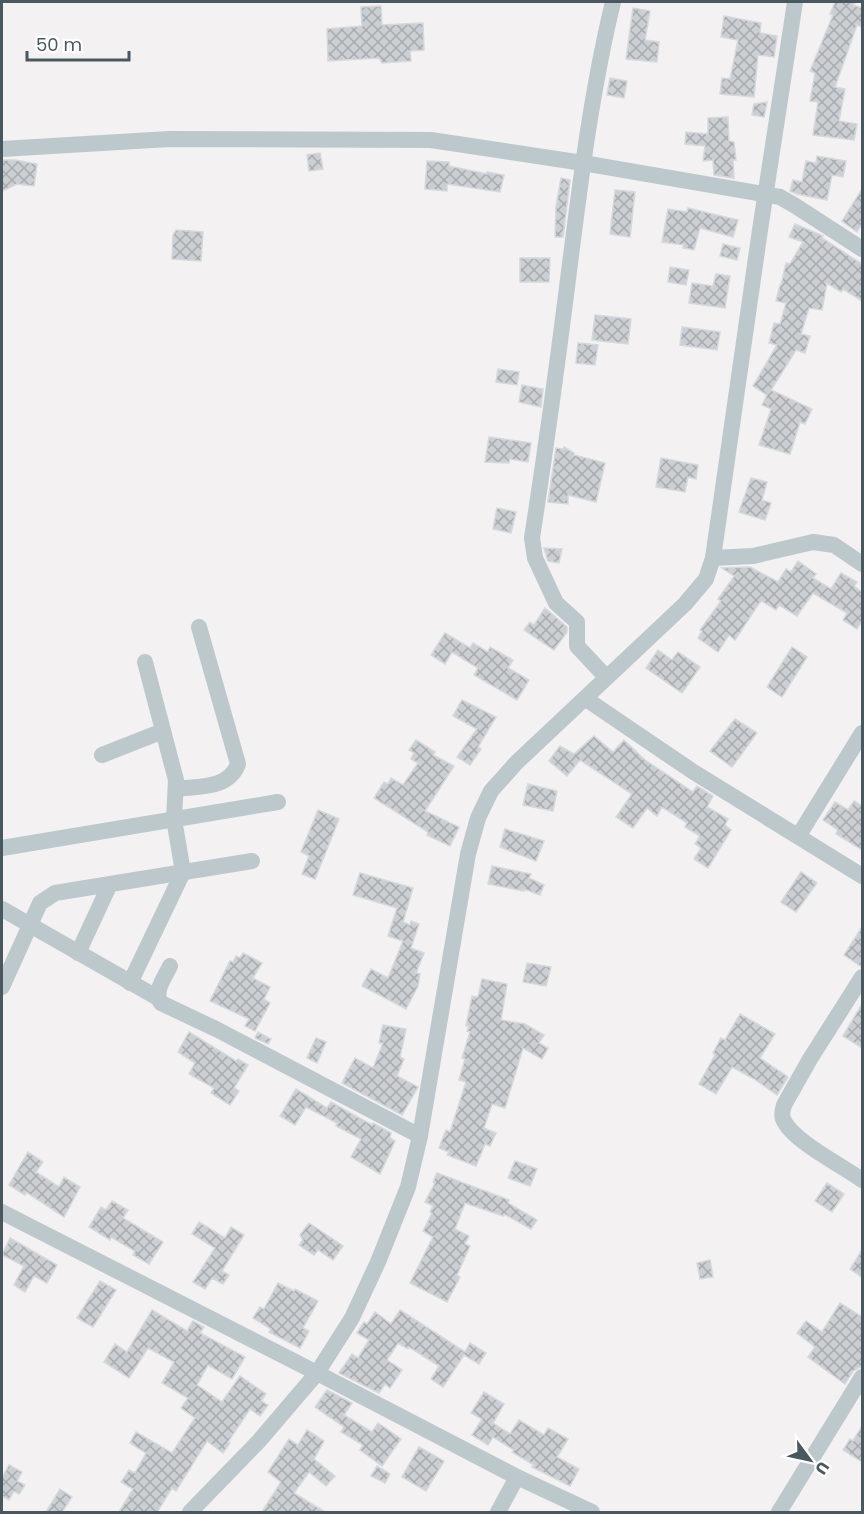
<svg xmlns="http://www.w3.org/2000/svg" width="864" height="1514" font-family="Poppins,sans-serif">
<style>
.building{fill:url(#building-cross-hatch);stroke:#d5d8dc;stroke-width:1.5}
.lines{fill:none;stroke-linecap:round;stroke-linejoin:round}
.minor{stroke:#bdc8cd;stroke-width:16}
</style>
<defs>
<pattern id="building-cross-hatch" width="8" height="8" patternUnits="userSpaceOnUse" patternTransform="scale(1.5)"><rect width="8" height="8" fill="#cbcfd3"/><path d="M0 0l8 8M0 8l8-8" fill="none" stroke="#a7abae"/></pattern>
</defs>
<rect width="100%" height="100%" fill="#f3f1f1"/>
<!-- building -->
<g class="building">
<path d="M835,2h20l-2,3 9,3v19l-5,-2 -22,62 10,2 -6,32 18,3 -3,16 -41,-5 5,-33 -8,-1 5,-28 -5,-2 23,-56 -3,-1z"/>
<path d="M381,6l1,19 41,-2 1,27 -14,1 1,10 -29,2 -3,-5 -51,3 -1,-32 35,-3 -1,-19z"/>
<path d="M633,8l17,3 -5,29 14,2 -2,20 -31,-3z"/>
<path d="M724,16l37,7 -1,10 17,3 -3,21 -16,-2 -4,42 -34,-3 2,-16 8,1 8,-39 -17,-3z"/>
<path d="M610,78l17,3 -3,17 -17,-3z"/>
<path d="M767,102l-3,15 -12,-2 2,-11z"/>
<path d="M728,117l1,24 5,1 2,18h-3l1,18 -20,-3 -1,-15 -10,1 2,-15 -20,-2 1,-12 22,2v-16z"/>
<path d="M320,153l3,16 -14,2 -2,-16z"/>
<path d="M817,156l29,5 -3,16 -11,-2 -5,25 -30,-6 -7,-3 3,-11 9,2 4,-21 10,2z"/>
<path d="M2,160h13l22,4 -3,22 -17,-2 -15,7z"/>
<path d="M427,161l22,1v4l38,8v-2l17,3 -4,17 -53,-8v7l-22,-2z"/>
<path d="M561,178l9,2 -7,57h-8l1,-30z"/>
<path d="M862,189v35l-5,8 -15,-11z"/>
<path d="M615,190l20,2 -5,45 -20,-3z"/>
<path d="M688,208l50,12 -5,17 -33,-9 -6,22 -11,-2 1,-3 -22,-3 6,-33 19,3z"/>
<path d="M795,224l28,12 -1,2 40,26v37l-19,-12 -2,3 -14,-9 -5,27 -13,-2 -8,26 9,2 -5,17 -9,-3 -25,40 41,19 -7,15 -5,-2 -10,32 -31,-9 12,-36 -9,-4 5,-10 -14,-9 24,-41 -8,-2 5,-20 6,1 6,-21 -10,-2 4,-16h1l5,-22 4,1 13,-22 -14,-5z"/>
<path d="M176,230l27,2 -2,29 -29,-2 1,-24z"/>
<path d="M723,244l17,4 -3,12 -17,-4z"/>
<path d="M520,258h30l-1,24h-29z"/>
<path d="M670,267l19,3 -3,15 -18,-3z"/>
<path d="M716,274l14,2 -5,32 -36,-5 3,-20 21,3z"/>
<path d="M595,315l36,4 -3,25 -36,-4z"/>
<path d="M682,327l38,5 -3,18 -37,-5z"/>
<path d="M578,343l20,2 -3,20 -19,-2z"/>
<path d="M498,369l21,3 -2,13 -21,-3z"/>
<path d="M522,385l21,4 -2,18 -22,-5z"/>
<path d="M489,437l42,6 -3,19 -18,-3 -1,4 -24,-1z"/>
<path d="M564,447l10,6v2l31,8 -9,39 -28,-7v9l-20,-2 8,-54 7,1z"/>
<path d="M661,458l37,7 -2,14 -8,-2 -3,15 -29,-5z"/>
<path d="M751,478l16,4 -5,18 9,3 -6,17 -26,-8z"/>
<path d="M497,508l19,4 -5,21 -18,-4z"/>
<path d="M544,548l18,1 -3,14 -11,-2z"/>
<path d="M798,561l18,13 -3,4 18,11 10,-16 16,9 -3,4 8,6v29l-5,8 -14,-9 4,-7 -34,-20 -16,23 -18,-11 -3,5 -14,-9 -2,1 -25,38 -6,-5 -11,17 -20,-14 4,-7 -2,-1 21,-29 -3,-2 15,-21 1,-2 -12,-8 28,-1 28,15 8,-13 5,3z"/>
<path d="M545,608l22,19v5l-13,18 -30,-20 6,-8 4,3z"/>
<path d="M445,633l25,15 3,-5 15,9 2,-5 23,13 -5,8 21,12 -12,20 -43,-25 4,-7 -26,-16 -7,12 -14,-9z"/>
<path d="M792,647l15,10 -25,40 -15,-10z"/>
<path d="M658,650l14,10 6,-8 22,15 -18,26 -36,-25z"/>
<path d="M462,700l34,17 -18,30 3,2 -11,16 -13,-8 20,-28 -24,-13z"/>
<path d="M735,719l22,14 -25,34 -22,-16z"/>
<path d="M594,736l19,16 11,-12 21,20 48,32 4,-6 16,10 -6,11 21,12 -3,6 6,5 -23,38 -14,-9 7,-11 -6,-4 5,-8 -15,-9 2,-4 -25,-16 -5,9 -10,-8 -14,20 -17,-11 16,-23 -52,-34 -13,16 -18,-15 11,-15 14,8z"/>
<path d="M416,740l19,12 -2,3 21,11 -29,45 34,16 -9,19 -23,-11 1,-3 -54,-34 10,-16 4,2 3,-6 12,7 15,-22 -7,-4 3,-6 -5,-3z"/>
<path d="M528,784l29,7 -4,20 -30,-6z"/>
<path d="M854,801l8,5v44l-26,-16 2,-4 -15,-10 12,-18 13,8z"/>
<path d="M318,810l21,9 -24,60 -13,-5 7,-18 -8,-4z"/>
<path d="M505,829l39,12 -8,20 -36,-14z"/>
<path d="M492,866l39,8 -2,4 15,7 -4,10 -16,-6v2l-36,-7z"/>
<path d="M801,872l16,11 -21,29 -15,-10z"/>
<path d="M360,873l53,15 -10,34 7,3 1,-4 8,3 -8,24 13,5 -8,20 4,1 -2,12 -12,23 -44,-23 9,-17 17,9 15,-37 -15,-5 9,-28 -44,-13z"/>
<path d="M862,927v40l-18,-12z"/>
<path d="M243,953l19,10 -9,15 17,9 -6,12 6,4 -15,28 -10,-5 4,-7 -39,-18 20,-40 3,1 3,-6 4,2z"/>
<path d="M527,963l24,4 -5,19 -23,-4z"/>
<path d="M482,979l25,5 -6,36 24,4 19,11 -5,8 9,5 -6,11 -19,-11 -18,60 -13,-4 -8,24 12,5 -6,13 -5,-2 -9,22 -29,-11 2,-3 -10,-4 7,-18 4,2 16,-50 -7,-2 6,-21 -3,-1 8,-26 -3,-1 2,-5h-3l6,-30 6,1z"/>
<path d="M862,1004v44l-19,-12z"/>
<path d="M740,1014l35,20 -15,24 28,19 -11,18 -23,-16 -22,-12 -16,27 -17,-10 16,-29 -2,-2 8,-15 4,2z"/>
<path d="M383,1025l23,4 -6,28 4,2 -7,17 21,11 -16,28 -60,-32 13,-25 18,10 10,-25h-4z"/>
<path d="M189,1032l47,29 2,-2 10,6 -14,23 5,3 -9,14 -19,-12 3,-5 -25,-14 6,-11 -17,-11z"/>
<path d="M258,1032l13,7 -3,5 -13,-6z"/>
<path d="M316,1038l10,4 -9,21 -10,-5z"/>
<path d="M296,1089l31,19 4,-6 41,23 1,-2 18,10 -1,5 5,3 -15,33 -29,-17 10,-18 -25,-13 1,-3 -31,-16 -11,18 -15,-9z"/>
<path d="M28,1152l15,10 -7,10 23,15 5,-10 16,10 -16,30 -38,-25 -1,3 -16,-10z"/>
<path d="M515,1161l22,8 -7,17 -22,-8z"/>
<path d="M437,1173l72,27 -1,3 29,17 -6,9 -27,-15 -1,2 -38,-13 -10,26 14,7 -4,8 5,2 -13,29 3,2 -13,25 -37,-19 23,-46 -10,-6 9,-18 -2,-1 3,-6 -8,-4 10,-19 -2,-1z"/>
<path d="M827,1183l17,11 -12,18 -17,-11z"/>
<path d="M112,1201l16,9 -5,8 40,24 -14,22 -16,-9 2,-4 -24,-14 -1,3 -21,-13 12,-20 5,3z"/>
<path d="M199,1222l26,16 6,-11 13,8 -22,36 7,4 -6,9 -11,-6 -7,11 -12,-7 22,-34 -23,-14z"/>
<path d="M309,1223l34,23 -10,14 -15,-10 -4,5 -15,-10 4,-5 -3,-5z"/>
<path d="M10,1238l47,27 -10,18 -13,-7 -9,16 -11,-7 10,-19 -22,-11z"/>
<path d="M862,1250v27l-12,-8z"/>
<path d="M710,1260l3,17 -13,2 -3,-16z"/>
<path d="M100,1281l16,9 -23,37 -16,-9z"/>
<path d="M278,1283l16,8 1,-2 23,12 -15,27 6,3 -9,17 -31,-16 2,-3 -18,-11 7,-11 4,2z"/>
<path d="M840,1303l22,14v49l-9,5 -8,13 -37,-27 7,-10 -18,-14 9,-12 16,11z"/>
<path d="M152,1310l35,21 6,-10 11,6 -4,6 45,24 -13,22 -24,-14 -11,20 25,17 18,-26 26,18 -5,7 7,4 -8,11 -10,-7 -22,33 2,1 -7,10 -16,-12 -31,50 -4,-3 -15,24h-38l14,-23 -12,-7 8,-12 6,3 11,-20 -16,-10 6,-11 36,21 23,-35 -14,-10 7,-10 -26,-15 12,-21 -26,-14 -19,30 -25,-16 11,-18 12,8z"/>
<path d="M400,1310l65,42 5,-9 16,10 -7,11 -15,-9 -21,32 -12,-8 8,-13 -30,-19 -1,2 -10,-6 -11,17 15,10 -12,18 -5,-4 -6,9 -40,-20 13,-19 6,4 11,-18 -12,-7 7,-11 3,2 8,-12 16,12z"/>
<path d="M327,1390l25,13 -8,12 28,17 6,-9 23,16 -19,27 -22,-16 3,-5 -22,-13 3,-5 -29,-20z"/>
<path d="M484,1392l20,12 -11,19 17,11 9,-14 25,15 4,-7 20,11 -11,18 22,12 -9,17 -38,-19 2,-2 -22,-13 2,-2 -21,-13 -5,8 -16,-10 10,-16 -11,-6z"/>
<path d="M862,1426v36l-19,-12 7,-11 3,2z"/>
<path d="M307,1430l17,11 -10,18 21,17 -9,10 -17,-14 -15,21 31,19h-63l19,-30 -13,-10 21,-33 9,6z"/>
<path d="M419,1447l25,14 -18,30 -24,-14z"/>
<path d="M9,1465l13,7 -5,9 8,4 -6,9 -5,-3 -5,9 -7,-4v-18z"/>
<path d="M377,1466l13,8 -5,9 -14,-7z"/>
<path d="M60,1489l12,8 -10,15h-16z"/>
</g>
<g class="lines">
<!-- minor -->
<g class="minor">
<path d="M2,149l167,-10 262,1 152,23 197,34 14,8 68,44"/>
<path d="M713,558l40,-2 60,-14 21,3 28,19"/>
<path d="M606,677l-29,-31v-24l-21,-19 -21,-45 -3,-20c12,-78 23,-156 33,-235 13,-101 24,-202 48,-301"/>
<path d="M586,699l106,72 170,105"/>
<path d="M102,755l61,-24"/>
<path d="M176,789c23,-3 53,0 62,-25l-39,-137"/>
<path d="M799,835l63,-102"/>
<path d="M2,848l276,-46"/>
<path d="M2,909l156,89"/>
<path d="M78,953l32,-69"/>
<path d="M170,966c-5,11 -17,26 -9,37l57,27 202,106"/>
<path d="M862,977l-52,82 -26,46c-1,4 -3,9 -1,14 9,22 60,47 79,61"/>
<path d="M130,983l53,-111 -9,-53 2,-39 -31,-118"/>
<path d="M2,987l38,-84 15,-10 197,-32"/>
<path d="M2,1212l315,161 200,104 75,35"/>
<path d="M190,1512l69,-71 58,-68 35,-55 26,-56 30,-75 12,-51 48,-282 10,-36 13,-27 26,-29 168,-158 21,-25 7,-21 47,-328 35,-228"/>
<path d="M498,1512l19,-35"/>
<path d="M779,1512l83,-135"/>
</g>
</g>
<!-- border -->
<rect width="864" height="1514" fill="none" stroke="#49585e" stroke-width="6"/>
<!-- north arrow -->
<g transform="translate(810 1460) rotate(123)" stroke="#ffffff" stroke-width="4.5" paint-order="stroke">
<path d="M0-4.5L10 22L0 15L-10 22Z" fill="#49585e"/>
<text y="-9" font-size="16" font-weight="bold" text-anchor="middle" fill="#49585e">U</text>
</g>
<!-- scale -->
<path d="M27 51v9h102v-9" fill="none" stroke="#49585e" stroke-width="3"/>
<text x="36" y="51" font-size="18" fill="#49585e" stroke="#ffffff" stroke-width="4.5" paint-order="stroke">50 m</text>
</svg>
